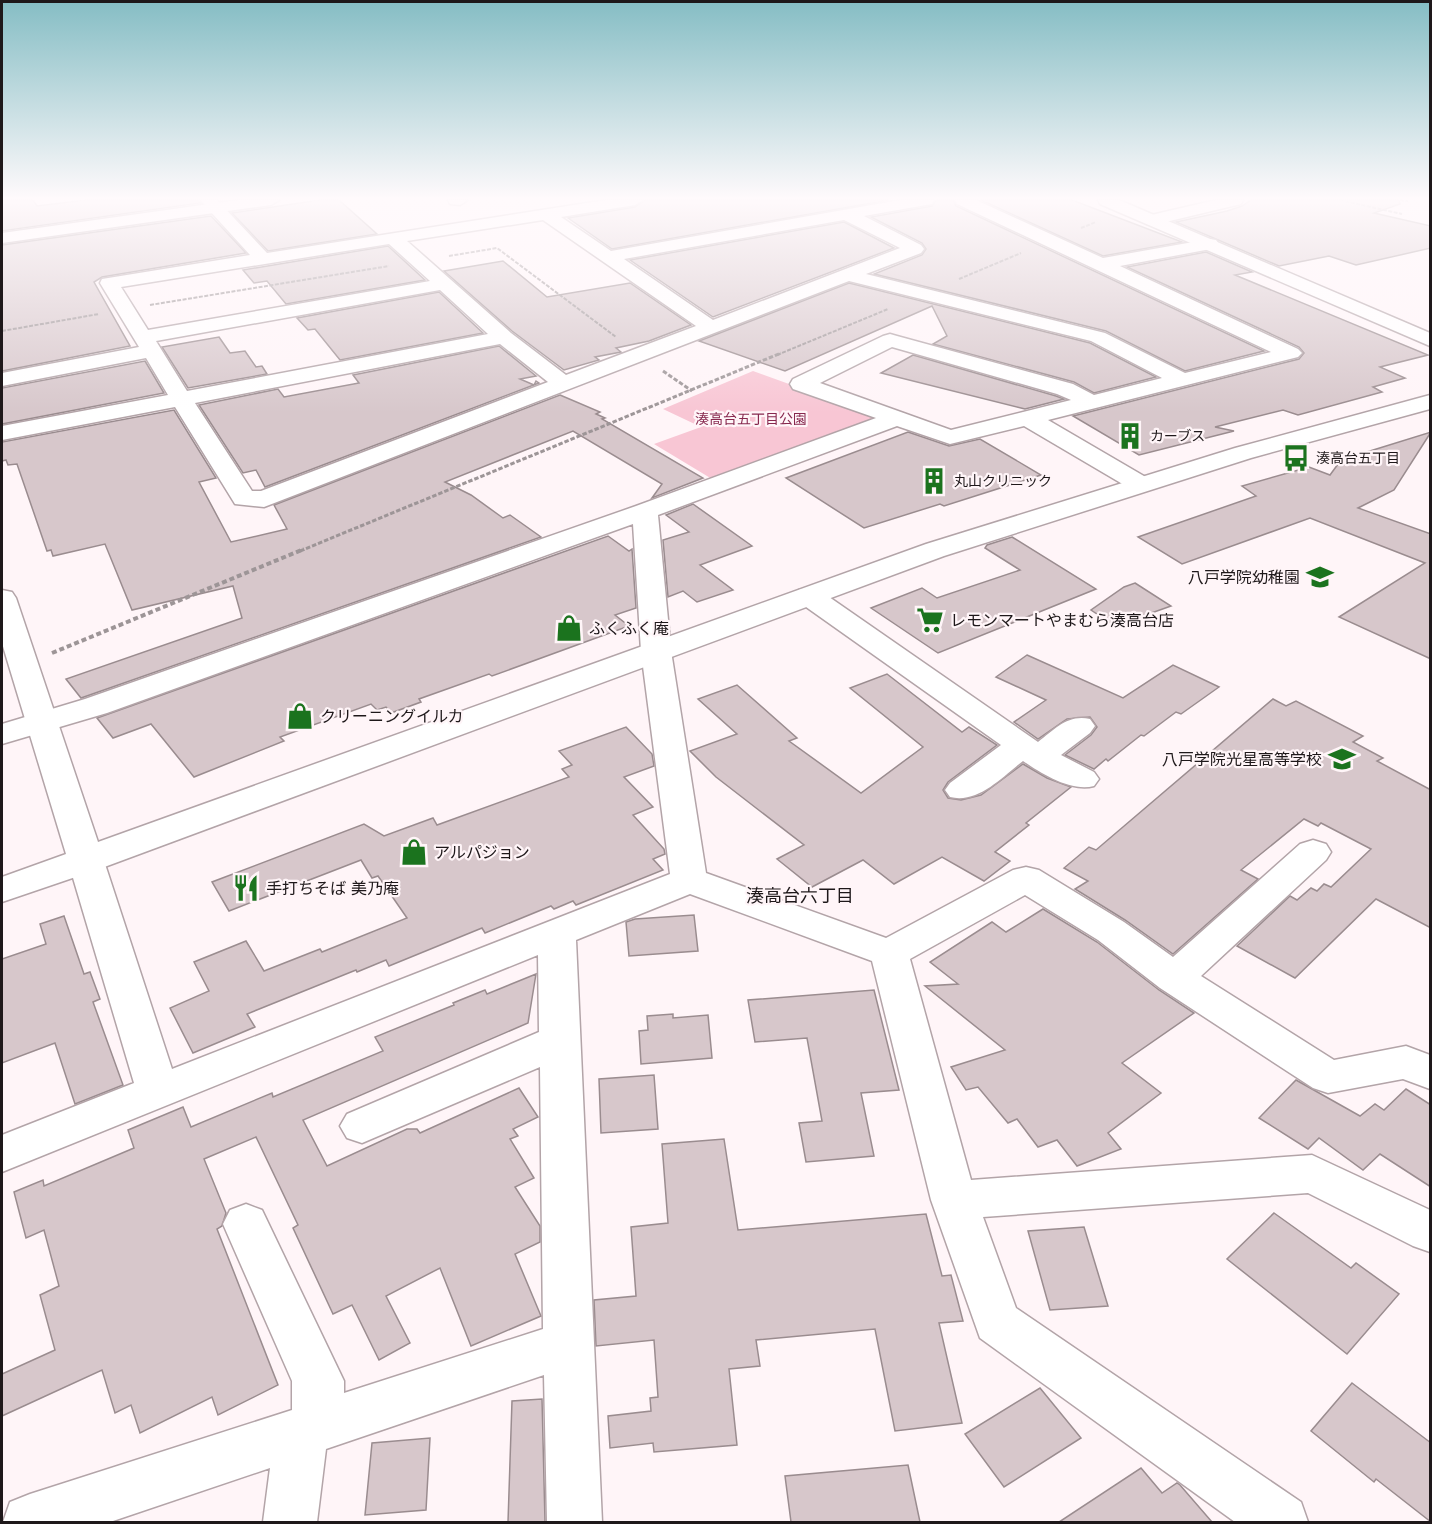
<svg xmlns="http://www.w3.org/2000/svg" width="1432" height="1524" font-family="'DejaVu Sans','Noto Sans JP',sans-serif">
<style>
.green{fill:#f8c6d4}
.building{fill:#d7c7cb;stroke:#9a8c8f;stroke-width:1.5}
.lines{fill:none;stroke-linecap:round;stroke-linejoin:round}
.minor-casing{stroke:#b3a4a8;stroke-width:3}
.tertiary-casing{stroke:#b3a4a8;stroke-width:3}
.primary-casing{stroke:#b3a4a8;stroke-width:3}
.path-far2{stroke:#9d9597;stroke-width:2;stroke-dasharray:4 1.5;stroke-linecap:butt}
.path-far1{stroke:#9d9597;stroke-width:3;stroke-dasharray:4.5 2;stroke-linecap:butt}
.path{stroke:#9d9597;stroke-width:4;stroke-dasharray:5 3;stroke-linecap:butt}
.minor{fill:#fff;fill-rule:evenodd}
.tertiary{fill:#fff;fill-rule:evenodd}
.primary{fill:#fff;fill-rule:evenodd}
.labels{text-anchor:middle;stroke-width:4.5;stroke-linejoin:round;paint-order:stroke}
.far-park-label{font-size:14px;fill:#87284e;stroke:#fff5f8}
.far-poi-label{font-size:14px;fill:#1e181a;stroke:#fff5f8;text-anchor:start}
.poi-label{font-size:16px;fill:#1e181a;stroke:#fff5f8;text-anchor:start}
.neighbourhood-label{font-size:18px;fill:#1e181a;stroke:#fff5f8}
</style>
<rect width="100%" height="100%" fill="#fff5f8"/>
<!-- green -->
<path class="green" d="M753,371l122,44 -2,6 -161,58 -58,-35 47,-17 -38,-18z"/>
<!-- building -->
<g class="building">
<path d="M2,200h31l4,6 49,-6h112l2,3 -198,28z"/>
<path d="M320,200h19l38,34 -109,17 -36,-38z"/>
<path d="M645,200h244l-277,49 -44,-31 67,-11z"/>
<path d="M936,200h17l3,6 308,145 -79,20 -79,-40 -232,-57 48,-19 4,-6 -4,-6 -51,-26 61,-11z"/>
<path d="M981,200h91l110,42 -79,14z"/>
<path d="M1251,200h148l1,4 -26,9 57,13v22l-75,17 -27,-9 -50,10 -103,-44 51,-11 15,-5z"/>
<path d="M211,216l35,37 -144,24 -8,5 36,64 -128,25v-126z"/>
<path d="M844,222l50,26 -181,69 -83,-57z"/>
<path d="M388,246l37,34 -139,24 -19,-23 -13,2 -11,-13z"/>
<path d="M1206,252l46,20 -17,3 193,80 -48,12 25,11 -32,9 9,5 -84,23 -15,-5 -68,17 19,4 -95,24 -66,-39 226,-57 5,-6 -5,-6 -172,-80z"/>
<path d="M503,261l44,36 83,-14 61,42 -42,16 -33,7 5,4 -26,5 4,3 -35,10 -52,-39 -68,-60z"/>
<path d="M849,283l241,60 66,34 -62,16 -20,-11 -141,-38 14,-8 -15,-30 -147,65 -86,-30z"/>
<path d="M439,292l44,41 -143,27 -25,-31 -7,1 -11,-12z"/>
<path d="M219,337l11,16 15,-2 11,16 6,-1 5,8 -79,14 -26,-41z"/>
<path d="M499,346l37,30 -16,3 14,6 2,-4 3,2 -274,104 -9,-17 -13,3 -44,-68 79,-16 6,8 75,-14 -6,-8z"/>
<path d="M913,355l143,41 8,3 -39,10 -144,-36z"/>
<path d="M145,361l19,32 -162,31v-36z"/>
<path d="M560,395l40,17 -4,2 9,4 -3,1 101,59 -51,20 10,-14 -89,-53 -128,51 26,13 32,23 7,-3 31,22 -460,161 -15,-19 176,-61 -9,-32 -101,24 -27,-66 -52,12 -2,-6 -4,1 -30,-87 -9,1 -2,-5 -4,1v-19l172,-32 42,68 -17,4 32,60 56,-13 -13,-24z"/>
<path d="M908,432l41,14 31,-7 61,36 -97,31 -4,-2 -76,24 -78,-50z"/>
<path d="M1431,432l-37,58 -36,18 73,26v125l-92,-42 86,-54 -115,-45 -128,46 -44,-27 118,-41 -14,-10 67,-19 21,8 11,-15z"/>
<path d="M693,504l59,42 -52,19 33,25 -36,12 -14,-11 -15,6 -5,-57 26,-8 -23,-17z"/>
<path d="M608,536l21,15 3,-2 4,59 -21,7 14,11 -137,50 -3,-2 -70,25 2,3 -30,11 -5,-6 -9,3 -6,-6 -91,33 4,4 -90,36 -43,-53 -38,14 -16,-20z"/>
<path d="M1012,537l84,52 -158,64 -67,-45 51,-20 15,10 83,-28 -35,-22 2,-3z"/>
<path d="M1135,583l36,23 -56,20 -24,-16 33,-23z"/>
<path d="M1027,655l96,43 50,-33 46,22 -38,27 -5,-2 -32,24 -3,-1 -33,26 -2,-2 -12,10 -29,-14 26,-20 6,-8 -7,-10 -23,2 -29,20 -24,-17 32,-22 -50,-23z"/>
<path d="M887,674l75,58 7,-5 28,18 -49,37 -5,8 5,8 13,2 20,-5 42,-31 24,14 24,9 -45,36 3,2 -34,27 15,9 -26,20 -42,-24 -48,27 -31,-24 -51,27 -35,-28 27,-14 -88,-68 -26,-26 47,-17 -39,-35 39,-14 60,53 -8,3 72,52 62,-46 -73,-59z"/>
<path d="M1273,699l13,7 10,-5 67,35 -10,6 30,16 -6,3 54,29v138l-55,-29 -81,79 -58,-32 53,-50 7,4 14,-12 6,3 7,-7 7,3 40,-38 -50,-26 -3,3 -14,-7 -63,51 17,9 -85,75 -48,-34 -50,-31 13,-8 -24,-13 25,-21 7,3z"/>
<path d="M626,727l26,27 2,12 -30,11 29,30 -20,8 31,34 1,5 -12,5 10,11 -87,35 -3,-4 -19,8 -3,-3 -66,27 -3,-5 -93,38 -3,-6 -29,12 -1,-2 -109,44 8,13 -62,26 -23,-45 39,-17 -15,-29 52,-21 18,30 56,-22 2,3 85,-34 -29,-42 -6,2 -11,-18 -132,51 -17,-29 152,-58 20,12 49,-18 4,7 132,-48 -7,-8 10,-4 -13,-14z"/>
<path d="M1043,909l54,33 62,48 35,23 -72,50 39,30 -53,40 13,16 -44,17 -20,-26 -19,7 -21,-28 -9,4 -30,-36 -12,3 -15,-23 54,-17 -80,-64 33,-2 -28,-22 62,-40 14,10z"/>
<path d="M694,915l4,36 -69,5 -3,-34 9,-3z"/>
<path d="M64,916l20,58 6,-2 10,27 -7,3 30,83 -48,19 -20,-61 -53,20v-104l44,-15 -6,-20z"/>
<path d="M536,974l-8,49 -225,97 24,46 80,-37h10l3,4 99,-45 19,29 -25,12 5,7 -8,3 24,39 -19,9 25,39v16l-25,12 26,62 -70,30 -31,-78 -54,28 24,47 -31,17 -27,-55 -19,9 -40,-86 5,-3 -42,-88 -52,22 22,54 -4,13 -5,3 61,156 -60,30 -6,-18 -72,36 -9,-28 -16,8 -13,-43 -100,46v-42l53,-24 -15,-55 19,-9 -15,-56 -18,8 -12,-46 29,-12 1,6 90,-38 -6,-18 55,-23 8,20 81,-34 1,4 110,-46 -8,-14 79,-32 -1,-2 32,-13 2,4z"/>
<path d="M874,990l25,100 -38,3 13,63 -68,6 -7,-39 23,-2 -15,-83 -52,4 -7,-42z"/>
<path d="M673,1014v4l35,-3 4,43 -71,6 -2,-33 9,-1 -1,-14z"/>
<path d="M654,1075l4,54 -57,4 -2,-54z"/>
<path d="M1296,1080l64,36 15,-12 9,6 22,-21 25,16v82l-51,-33 -17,16 -44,-32 -11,11 -49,-31z"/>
<path d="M724,1139l14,91 188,-16 16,62 9,-1 12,46 -24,2 23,100 -67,8 -20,-102 -119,11 4,26 -31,3 8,76 -83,7 -1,-9 -43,5 -2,-32 43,-5 -1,-13 8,-1 -4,-57 -58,6 -2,-46 42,-4 -5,-69 37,-4 -6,-79z"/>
<path d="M1274,1213l77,55 5,-5 43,31 -52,60 -120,-95z"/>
<path d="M1084,1227l24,79 -58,4 -22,-79z"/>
<path d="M1352,1383l79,60v79l-55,-43 -2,3 -63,-51z"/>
<path d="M1040,1388l41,50 -77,49 -39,-53z"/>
<path d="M542,1399l3,123h-37l4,-121z"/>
<path d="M430,1438l-4,72 -61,5 7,-72z"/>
<path d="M908,1465l12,57h-129l-6,-46z"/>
<path d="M1141,1468l21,25 15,-10 3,2 32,37h-153z"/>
</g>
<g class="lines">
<defs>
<g id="minor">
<path d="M200,200h17l50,53 339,-53h37l-8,5 -74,12 50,34 289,-51h34l-2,4 -6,1 -62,11 57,29 3,4 -3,4 -55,21 239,59 80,40 86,-21 -314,-148 -2,-4h21l127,58 107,-19 6,1 3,4 -3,4 -96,18 178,83 4,4 -4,4 -250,63 101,59 3,5 -3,5 -9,2 -9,-2 -107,-63 -74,18 -53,-18 -239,89 13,136 35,222 180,65 127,-68 13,-3 13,3 85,52 49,35 127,-113 13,-4 13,4 5,8 -5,8 -125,116 133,84 72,-14 24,9v34l-27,-10 -75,14 -15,-5 -153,-100 -62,-48 -73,-45 -115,64 61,221 341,-25 118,55v42l-17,-6 -105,-53 -325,24 33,91 285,194 7,20h-73l-255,-184 -49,-138 -59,-239 -182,-67 -114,46 26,582h-55l-3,-147 -218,74 -9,73h-54l7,-54 -160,54h-107l7,-20 20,-8 262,-84v-29l-69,-157 7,-14 16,-6 16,6 82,171v12l199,-64 -3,-262 -178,76 -15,-5 -7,-12 7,-12 192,-82 -1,-77 -536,217v-37l132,-52 -66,-222 5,-8 13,-4 13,4 5,8 68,208 498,-195 -29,-223 -8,-127 -526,189 -105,31v-20l83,-25 551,-193 240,-88 -83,-29 -3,-5 3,-5 90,-43 7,-2 7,2 176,48 21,11 68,-17 -71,-37 -242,-60 -585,226 -29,-3 -60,-97 -173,33v-14l166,-31 -22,-37 -144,28v-13l137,-26 -39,-64 2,-4 148,-24zM543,220l153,106 -130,49 -55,-42 -104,-92zM844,220l56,28 -187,72 -89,-61zM389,244l41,37 -282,49 -27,-43zM440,290l48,44 -301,57 -31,-50zM500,344l48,38 -287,109h-9l-57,-88zM892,347l165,47 14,6 -120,30 -131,-47z"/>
<path d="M448,200h20l-8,5 -10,-1z"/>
<path d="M1216,200h27l-2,4 -88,21 -6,-1 -3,-4 3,-4z"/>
<path d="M809,588l10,2 219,152c17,-13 30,-28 52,-23l5,7 -5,7 -29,22 33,17 5,7 -5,7c-23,6 -52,-12 -71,-25 -21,16 -45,43 -73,36l-5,-7 5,-7 51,-38 -202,-143 -4,-6 4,-6z"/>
</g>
<g id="tertiary">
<path d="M238,200h41l-8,5 -269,38v-10z"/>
<path d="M1430,395v14l-179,49 -307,98 -845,313 -97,33v-25l64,-23 -64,-211v-53l10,2 4,6 82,244 828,-298 309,-96z"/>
</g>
<path id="primary" d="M1098,200h21l311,133v13l-330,-142z"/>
</defs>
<!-- minor casing -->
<use href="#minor" class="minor-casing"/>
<!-- tertiary casing -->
<use href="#tertiary" class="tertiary-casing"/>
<!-- primary casing -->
<use href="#primary" class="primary-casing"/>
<!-- path-far2 -->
<g class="path-far2">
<path d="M1340,200l62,14"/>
<path d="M1400,200l8,1"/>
<path d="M1081,228l15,-6"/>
<path d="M449,256l48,-8 119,89"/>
<path d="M959,279l62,-26"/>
<path d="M150,305l239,-39"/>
<path d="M2,331l97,-17"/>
<path d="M777,355l111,-46"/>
</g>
<!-- path-far1 -->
<g class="path-far1">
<path d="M663,371l29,20"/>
<path d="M300,551l481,-198"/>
</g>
<!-- path -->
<path class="path" d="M52,653l252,-104"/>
<!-- minor -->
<use href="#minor" class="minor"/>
<!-- tertiary -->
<use href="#tertiary" class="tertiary"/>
<!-- primary -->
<use href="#primary" class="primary"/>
</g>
<!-- sky -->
<linearGradient id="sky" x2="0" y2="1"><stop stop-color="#85bdc4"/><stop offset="0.48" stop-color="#fffafc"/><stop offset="1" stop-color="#fffafc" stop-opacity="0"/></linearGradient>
<rect width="1432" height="413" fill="url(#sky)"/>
<!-- icons -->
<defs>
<symbol id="building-bare" viewBox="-9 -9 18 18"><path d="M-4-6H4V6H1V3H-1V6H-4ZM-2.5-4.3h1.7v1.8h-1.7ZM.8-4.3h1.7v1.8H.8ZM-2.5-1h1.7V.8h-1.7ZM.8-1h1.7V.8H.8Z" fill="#1b731e" stroke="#fff5f8" stroke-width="2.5" paint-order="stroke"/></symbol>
<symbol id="bus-bare" viewBox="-9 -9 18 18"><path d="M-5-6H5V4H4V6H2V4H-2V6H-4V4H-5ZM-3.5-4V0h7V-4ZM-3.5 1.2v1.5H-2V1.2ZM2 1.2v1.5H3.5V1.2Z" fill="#1b731e" stroke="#fff5f8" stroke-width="2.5" paint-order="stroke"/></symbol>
<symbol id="school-bare" viewBox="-9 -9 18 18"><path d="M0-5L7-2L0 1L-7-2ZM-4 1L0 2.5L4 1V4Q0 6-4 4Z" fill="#1b731e" stroke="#fff5f8" stroke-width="2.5" paint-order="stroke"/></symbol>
<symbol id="supermarket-bare" viewBox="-9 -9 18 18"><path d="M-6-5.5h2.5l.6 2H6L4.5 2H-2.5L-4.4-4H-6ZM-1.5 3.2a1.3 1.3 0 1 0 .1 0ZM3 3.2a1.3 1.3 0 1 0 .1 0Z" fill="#1b731e" stroke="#fff5f8" stroke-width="2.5" paint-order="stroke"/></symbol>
<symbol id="shop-bare" viewBox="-9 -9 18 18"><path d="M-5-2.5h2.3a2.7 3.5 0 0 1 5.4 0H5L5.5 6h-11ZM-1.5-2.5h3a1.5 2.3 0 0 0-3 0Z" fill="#1b731e" stroke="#fff5f8" stroke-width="2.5" paint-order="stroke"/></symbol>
<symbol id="restaurant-bare" viewBox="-9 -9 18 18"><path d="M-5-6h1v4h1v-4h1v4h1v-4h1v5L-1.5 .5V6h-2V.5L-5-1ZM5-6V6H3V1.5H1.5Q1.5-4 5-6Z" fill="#1b731e" stroke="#fff5f8" stroke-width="2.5" paint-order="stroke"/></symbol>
</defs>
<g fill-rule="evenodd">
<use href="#building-bare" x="1111" y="417" width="38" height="38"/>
<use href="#bus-bare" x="1277" y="439" width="38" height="38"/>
<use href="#building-bare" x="915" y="462" width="38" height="38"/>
<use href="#school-bare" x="1301" y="558" width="38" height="38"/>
<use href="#supermarket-bare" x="911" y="601" width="38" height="38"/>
<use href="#shop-bare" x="550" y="609" width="38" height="38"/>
<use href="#shop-bare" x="281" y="697" width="38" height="38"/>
<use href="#school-bare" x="1323" y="740" width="38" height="38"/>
<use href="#shop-bare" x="395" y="833" width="38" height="38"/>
<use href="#restaurant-bare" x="227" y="869" width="38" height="38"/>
</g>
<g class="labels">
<!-- far-park labels -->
<g class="far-park-label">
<text x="751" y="424">湊高台五丁目公園</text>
</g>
<!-- far-poi labels -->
<g class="far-poi-label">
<text x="1150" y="441">カーブス</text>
<text x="1316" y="463">湊高台五丁目</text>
<text x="954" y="486">丸山クリニック</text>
</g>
<!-- poi labels -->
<g class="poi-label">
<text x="1300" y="583" text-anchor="end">八戸学院幼稚園</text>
<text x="950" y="626">レモンマートやまむら湊高台店</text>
<text x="589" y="634">ふくふく庵</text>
<text x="320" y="722">クリーニングイルカ</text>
<text x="1322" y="765" text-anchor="end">八戸学院光星高等学校</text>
<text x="434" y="858">アルパジョン</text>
<text x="266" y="894">手打ちそば 美乃庵</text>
</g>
<!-- neighbourhood labels -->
<g class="neighbourhood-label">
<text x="800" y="902">湊高台六丁目</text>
</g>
</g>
<!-- border -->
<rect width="1432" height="1524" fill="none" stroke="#1e181a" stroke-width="6"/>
</svg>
